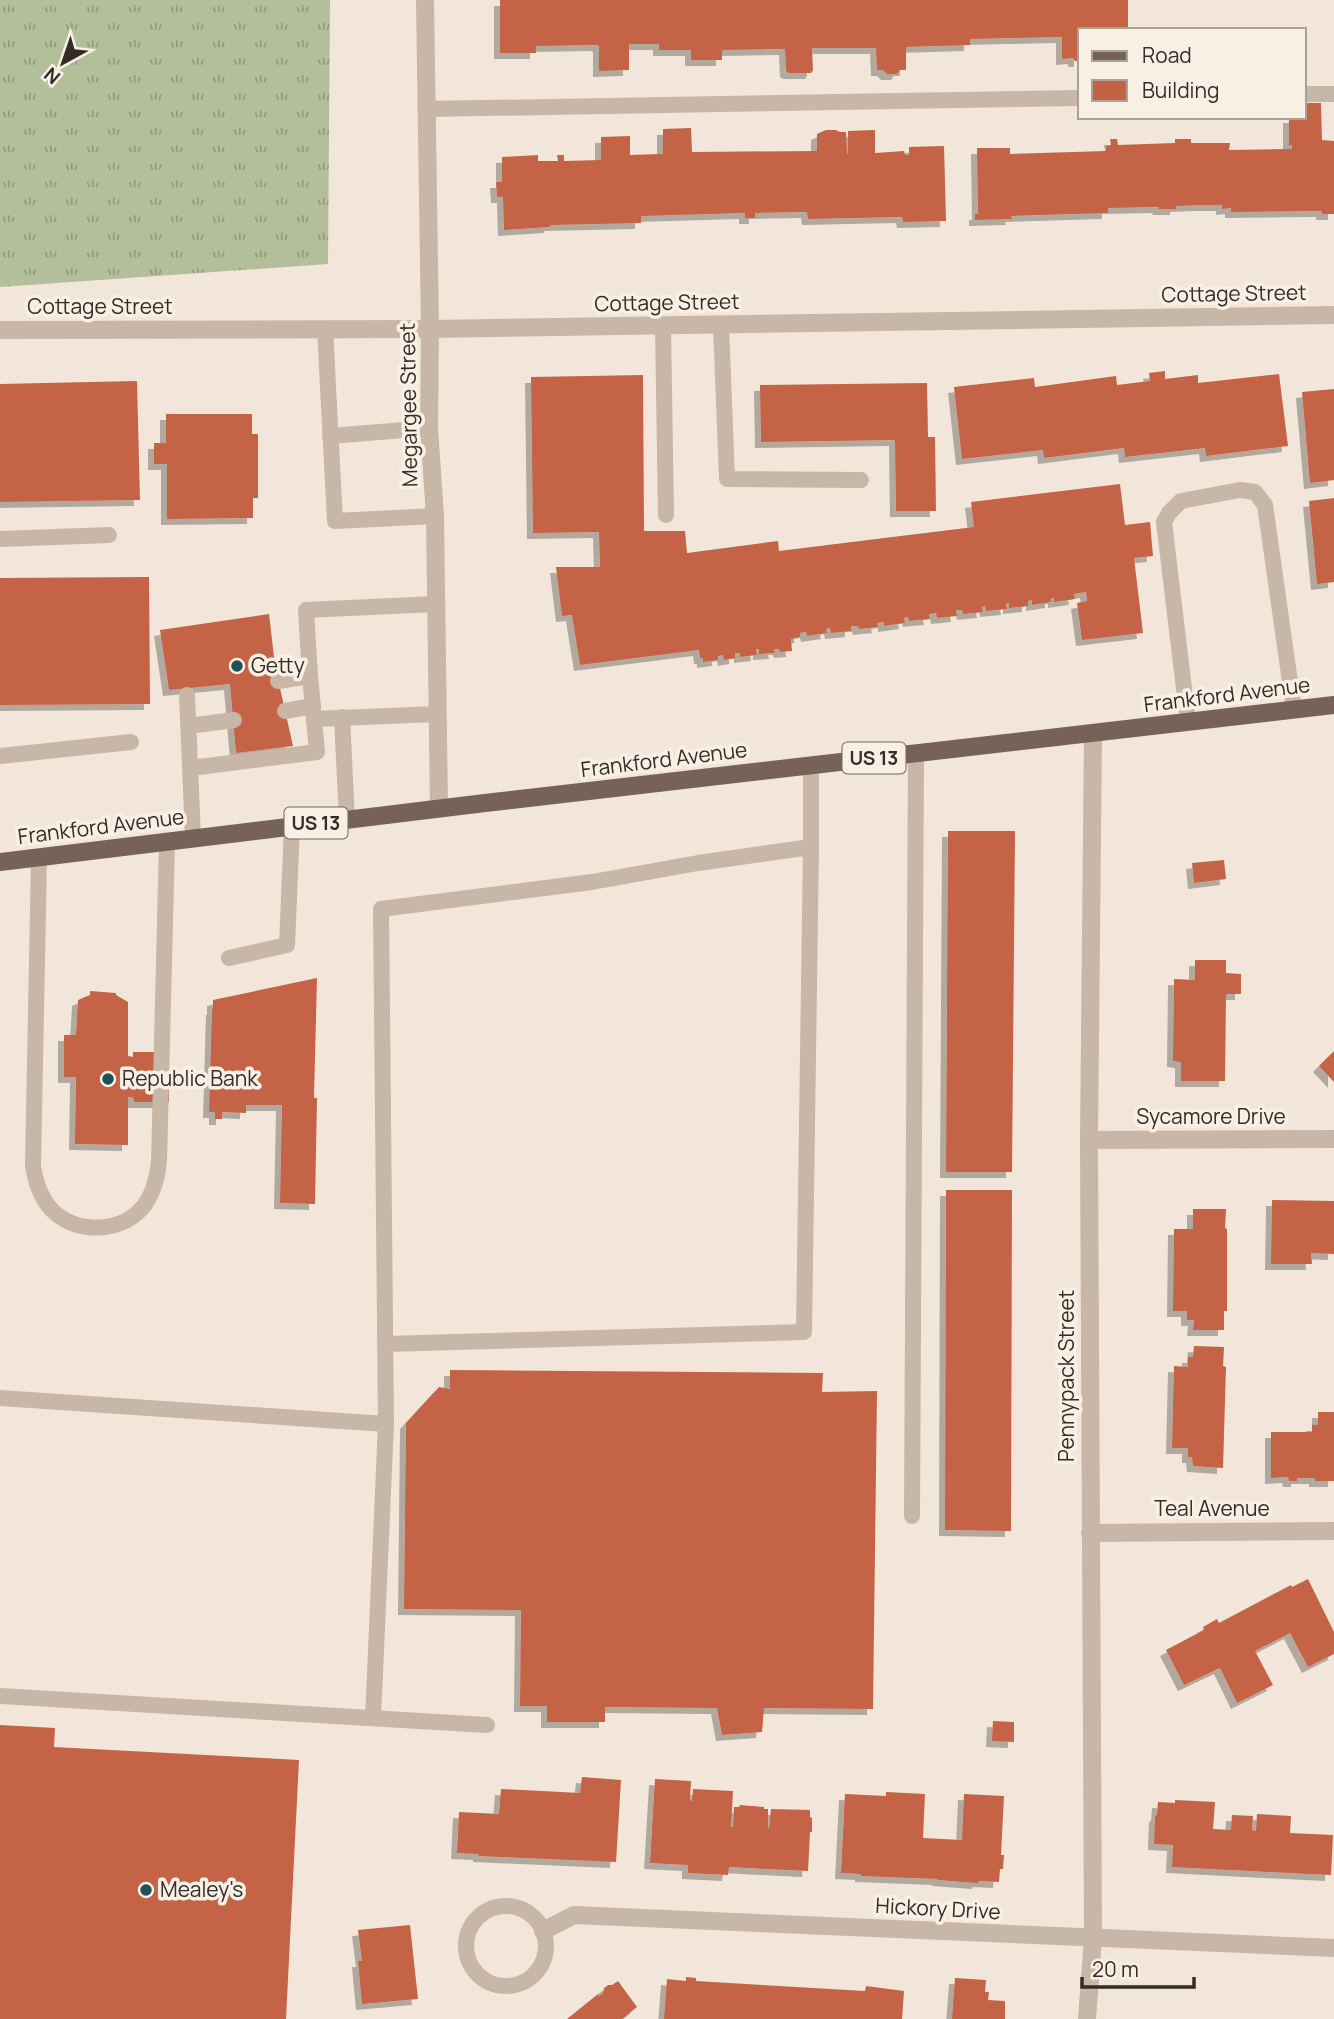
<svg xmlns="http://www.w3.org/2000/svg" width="1334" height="2019" font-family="Manrope,sans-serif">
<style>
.grass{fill:url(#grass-tufts)}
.building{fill:#c46344;filter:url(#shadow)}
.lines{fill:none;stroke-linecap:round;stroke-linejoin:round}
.service{stroke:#c8b6a6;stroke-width:16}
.minor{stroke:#c8b6a6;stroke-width:18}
.primary{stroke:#766258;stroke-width:18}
.poi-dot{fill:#1d5155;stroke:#f9f0e5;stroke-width:2.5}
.labels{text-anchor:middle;stroke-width:7;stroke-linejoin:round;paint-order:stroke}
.shield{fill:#f9f0e5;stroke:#706660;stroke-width:2}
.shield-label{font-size:19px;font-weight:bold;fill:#352b27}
.street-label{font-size:21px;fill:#352b27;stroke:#f9f0e5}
.poi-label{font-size:21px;fill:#352b27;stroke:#f9f0e5;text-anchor:start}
</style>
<defs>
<pattern id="grass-tufts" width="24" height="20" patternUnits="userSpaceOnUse" patternTransform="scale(1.75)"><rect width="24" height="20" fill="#b3bf9a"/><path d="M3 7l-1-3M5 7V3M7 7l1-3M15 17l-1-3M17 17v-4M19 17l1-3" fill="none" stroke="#929b7e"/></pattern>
<filter id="shadow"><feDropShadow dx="-6" dy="6" stdDeviation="0" flood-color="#0004"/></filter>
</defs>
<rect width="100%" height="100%" fill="#f1e6d9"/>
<!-- grass -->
<path class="grass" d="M0,0h330l-2,264 -328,23z"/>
<!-- building -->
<g class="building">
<path d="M500,0h628v30h-48v31h-5l-2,-3 -11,1v-22l-92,2v6l-64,2v23h-6l-3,4h-10l-4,-4h-6l-1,-22h-64l1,22 -2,3h-22l-3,-2 -1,-22 -63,1v10h-31v-10h-32v-6h-30v26l-30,1v-25l-2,-1 -61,1v7h-36z"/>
<path d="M1304,103h17l1,37 12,1v73h-12v-3l-91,1v-4l-9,1v-4h-22l-24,1v3h-18l1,-2 -51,1v5l-97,3 1,3 -37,1v-6h3l-1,-66h33v6l96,-3v-5l5,-1 -1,-6h7l1,6 57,-2v-4h16v4h39l-1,7 63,-1v-4l-3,1v-29h15z"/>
<path d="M691,128l1,24 125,-1v-17l9,-4h10l4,2h6l1,22h1v-23l27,-1v23l29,-2 1,4h4v-8l35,-1 2,75 -43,1 -1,-5 -94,2 -1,-7 -52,1v5h-10v-5l-104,3v7l-91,2v2l-46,3 -1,-33h-6l-1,-15h6v-25l36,-2v6h20l-1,-6h7v6l37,-1v-23l29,-1v19l31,-1h2v-25z"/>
<path d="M1165,371v8l33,-4v8l81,-9 9,72 -82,10 -1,-8 -80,9 -1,-9 -80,10 -1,-8 -81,9 -8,-72 80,-9 1,9 81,-11 1,9 33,-4 -1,-8z"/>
<path d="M643,375l1,156h41l2,22 91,-12 1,10 195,-24 -3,-25 149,-18 5,41 25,-3 3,34 -19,2 9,75 -61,7 -5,-37 10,-2 -1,-9 -12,2 1,5 -21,3v-4h-3v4l-19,3v-5l-4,1v5l-19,2v-5l-3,1 1,5 -21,2 -1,-5 -3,1 1,5 -20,2 -1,-4h-6l1,6 -20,2 -1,-5 -7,1 1,5 -21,2 -1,-4 -4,1 1,5 -21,3v-4l-7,1 1,4 -19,2 -1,-3h-7v5l-20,2 -1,-5 -4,1 1,4 -20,3 -1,-4 -6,1v4l-9,2 1,12 -12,1 -1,-3h-5l1,4 -16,1v-5h-3l1,6 -17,2v-4h-5v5l-11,2 -1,-5 -5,1v4l-15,2v-4h-3l-1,-8 -119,15 -8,-50 -10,1 -6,-49h44l-1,-35 -66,1 -2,-156z"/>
<path d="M137,381l3,119 -140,2v-118z"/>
<path d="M927,383l1,54h7l1,74h-40l-1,-71 -134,2 -1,-57z"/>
<path d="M1334,389v91l-24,3 -8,-91z"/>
<path d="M166,414h86v20h6v64h-5v20l-86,1v-55h-13v-21h12z"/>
<path d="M1334,498v84l-17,2 -8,-83z"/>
<path d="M149,577l1,127 -150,1v-127z"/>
<path d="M269,614l6,52 18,80 -57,7 -6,-69 -61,6 -9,-60z"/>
<path d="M948,831h67l-3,341h-66z"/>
<path d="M1224,860l2,19 -32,4 -2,-20z"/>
<path d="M1195,960h31v13l15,1v20h-15l-1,87h-44v-19l-8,-1 1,-82 21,1z"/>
<path d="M317,978l-3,120h3l-2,106 -35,-1 2,-98h-36v8l-24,-1v7h-7v-7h-6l3,-103h1v-9z"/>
<path d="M90,991l26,2v2l12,7v54l5,1v-5h36v50h-35l-1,-5h-5v48l-53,-1 1,-67h-12v-42h12l2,-35 12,-5z"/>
<path d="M1334,1051v31l-15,-16z"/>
<path d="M946,1190h66l-1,341 -66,-1z"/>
<path d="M1272,1200l62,1v53l-23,-1 1,11h-41z"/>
<path d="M1193,1209h33l-1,19 2,1v82h-3v19h-31l1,-10h-7v-9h-14l1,-82h19z"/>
<path d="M1194,1346l30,1 -1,19 3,1 -3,101 -30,-2 -1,-9h-4v-9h-16l2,-82 14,1v-10h5z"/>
<path d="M450,1370l373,3 -1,19 55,-1 -4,318 -109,-1 -2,24 -40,3 -5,-27 -112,-1v15h-58v-16h-27l1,-96 -117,-1 2,-186 33,-36 11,2z"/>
<path d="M1318,1412h16v69h-19v-3h-18v3h-8l-1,-4 -17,1v-46h41v-7h6z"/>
<path d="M1308,1579l26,53v22l-26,13 -18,-34 -35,18 18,34 -36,18 -17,-35 -36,17 -18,-35 38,-20 -1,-3 14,-8 2,4 72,-38 1,2z"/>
<path d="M993,1721l21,1v20l-22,-1z"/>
<path d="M0,1725l55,3 -1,19 245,13 -13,259h-286z"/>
<path d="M582,1777l39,3 -5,82 -137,-6v-2l-22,-1 2,-41 40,2 2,-25 79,4z"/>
<path d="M655,1779l36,2 -1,19 2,1 1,-12 40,2 -2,36h2l1,-20h5l1,-2 24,2v2h4v19l1,1 2,-20 39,1v7l2,1v14h-2l-2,39 -79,-4 -1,8 -40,-2v-8l-38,-2z"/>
<path d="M886,1792l39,2 -2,44 39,2 2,-46 40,2 -3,59h3l-1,14h-3l-1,13 -20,-1 -1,2 -40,-3v-1l-77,-3v-2l-20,-1 4,-79 41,2z"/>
<path d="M1175,1800l40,2 -2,27 18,1 1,-15 21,1 -1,14 4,1 1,-17 34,2 -1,17 43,2 -2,40 -159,-8 1,-22 -19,-1 1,-28 2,-1 1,-13 17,1z"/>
<path d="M410,1925l8,74 -56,5 -4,-43h4l-4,-31z"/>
<path d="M686,1977l10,1v3l169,10 1,-5 38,5 -2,28h-238l3,-40 19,2z"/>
<path d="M955,1978l31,2 -1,12h4l-1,8 17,1v18h-53z"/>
<path d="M618,1981l19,26 -15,12h-55l31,-25 1,2 4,-3 1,-5 4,-3h4z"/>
</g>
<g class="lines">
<!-- service -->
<g class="service">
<path d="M1304,94h30"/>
<path d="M427,109l653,-11"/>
<path d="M721,325l6,154 134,1"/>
<path d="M663,326l3,189"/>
<path d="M325,329l10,192 100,-5"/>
<path d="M330,436l99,-8"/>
<path d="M0,539l109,-4"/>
<path d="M278,681l32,-5"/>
<path d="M187,695l6,143"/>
<path d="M285,711l28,-5"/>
<path d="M342,717l5,103"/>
<path d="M314,719l123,-5"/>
<path d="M1188,722l-24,-200 5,-9 12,-12 59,-11 15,2 10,13 29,205"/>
<path d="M189,726l45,-6"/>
<path d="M0,756l131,-14"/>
<path d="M191,768l126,-16 -7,-76 -4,-66 129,-6"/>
<path d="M811,847v-81"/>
<path d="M39,857l-6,309c2,13 5,24 12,35 18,30 65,35 91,13 16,-13 21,-33 23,-53l8,-320"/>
<path d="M229,958l58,-13 5,-119"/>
<path d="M385,1344l419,-12 7,-485 -113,16 -106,19 -211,27 5,515"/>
<path d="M0,1398l386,26 -13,294"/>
<path d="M912,1516l4,-763"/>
<path d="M0,1696l487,29"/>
<circle cx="506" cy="1946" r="40"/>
</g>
<!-- minor -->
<g class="minor">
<path d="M425,0l5,329 -1,99 6,88 4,292"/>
<path d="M0,330l430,-1 904,-14"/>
<path d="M1089,1140l245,-1"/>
<path d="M1090,1533l244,-2"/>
<path d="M543,1931l31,-16 760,33"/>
<path d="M1087,2019l6,-81 -4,-798 4,-407"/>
</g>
<!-- primary -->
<path class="primary" d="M0,862l485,-59 849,-98"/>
</g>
<!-- markers -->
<g class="poi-dot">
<circle cx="237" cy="666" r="7"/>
<circle cx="108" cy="1079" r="7"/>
<circle cx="146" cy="1890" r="7"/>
</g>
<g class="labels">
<!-- shield labels -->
<g class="shield">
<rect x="842.5" y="742.5" width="63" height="31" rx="5"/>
<rect x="284.5" y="807.5" width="63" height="31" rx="5"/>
</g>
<g class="shield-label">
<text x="874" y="765">US 13</text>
<text x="316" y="830">US 13</text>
</g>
<!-- street labels -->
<g class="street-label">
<text transform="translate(1234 294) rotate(-1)" y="7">Cottage Street</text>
<text transform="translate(667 303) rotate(-1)" y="7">Cottage Street</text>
<text x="100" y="314">Cottage Street</text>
<text transform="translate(409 405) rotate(-91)" y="7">Megargee Street</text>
<text transform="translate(1227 695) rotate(-7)" y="7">Frankford Avenue</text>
<text transform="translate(664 760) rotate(-7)" y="7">Frankford Avenue</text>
<text transform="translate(101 827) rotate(-7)" y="7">Frankford Avenue</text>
<text x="1211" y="1124">Sycamore Drive</text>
<text transform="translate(1067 1376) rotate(-90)" y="7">Pennypack Street</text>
<text x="1212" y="1516">Teal Avenue</text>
<text transform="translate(938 1909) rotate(3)" y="7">Hickory Drive</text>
</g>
<!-- poi labels -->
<g class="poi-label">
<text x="251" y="673">Getty</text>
<text x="122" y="1086">Republic Bank</text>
<text x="160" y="1897">Mealey's</text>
</g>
</g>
<!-- legend -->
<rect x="1078" y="28" width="228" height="91" fill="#f9f0e5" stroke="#aba199" stroke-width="2"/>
<rect x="1092" y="51" width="35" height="10" fill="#766258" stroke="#aba199" stroke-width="2"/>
<text x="1142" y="63" font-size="21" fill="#352b27">Road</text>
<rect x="1092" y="80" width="35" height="21" fill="#c46344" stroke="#aba199" stroke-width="2"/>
<text x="1142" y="98" font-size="21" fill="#352b27">Building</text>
<!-- north arrow -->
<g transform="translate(63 63) rotate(220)" stroke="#f9f0e5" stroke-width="5" paint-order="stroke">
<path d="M0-5L12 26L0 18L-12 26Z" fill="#352b27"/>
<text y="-10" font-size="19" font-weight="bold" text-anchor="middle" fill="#352b27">N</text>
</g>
<!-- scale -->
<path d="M1082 1977v10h112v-10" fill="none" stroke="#352b27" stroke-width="3.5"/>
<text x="1092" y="1977" font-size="21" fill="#352b27" stroke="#f9f0e5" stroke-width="5" paint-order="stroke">20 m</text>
</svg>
